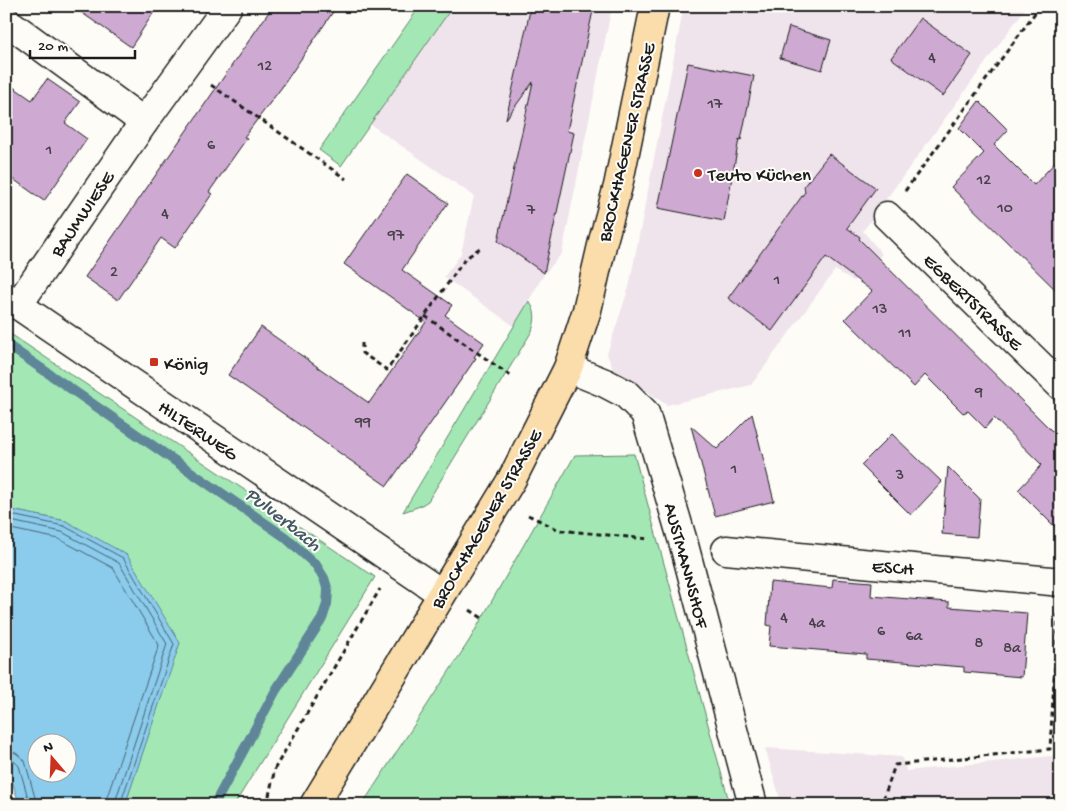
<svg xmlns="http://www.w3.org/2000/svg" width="1067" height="811" font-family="'Gochi Hand',sans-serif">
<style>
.built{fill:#efe3ec}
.green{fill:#a3e8b4;stroke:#608268}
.water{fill:#8bcbec;stroke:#5f8599;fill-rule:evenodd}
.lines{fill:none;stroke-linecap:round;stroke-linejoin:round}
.shore{stroke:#48626f;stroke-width:1}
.stream{stroke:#5f8599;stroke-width:10}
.building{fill:#ceaad3;stroke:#1c1c1c}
.minor-casing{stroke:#1c1c1c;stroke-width:31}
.major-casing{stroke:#1c1c1c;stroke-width:31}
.path{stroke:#1c1c1c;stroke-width:3;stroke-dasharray:5 4;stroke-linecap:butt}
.minor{stroke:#fdfcf7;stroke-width:28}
.major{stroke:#faddab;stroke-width:28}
.poi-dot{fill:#c8321e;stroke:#fdfcf7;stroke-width:2}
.labels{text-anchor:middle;stroke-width:4;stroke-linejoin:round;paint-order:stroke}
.number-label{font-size:16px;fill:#48404a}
.street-label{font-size:19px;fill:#1c1c1c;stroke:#fdfcf7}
.poi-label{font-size:19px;fill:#1c1c1c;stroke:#fdfcf7;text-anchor:start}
.water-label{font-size:20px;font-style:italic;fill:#435965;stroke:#fdfcf7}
</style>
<rect width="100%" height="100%" fill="#fdfcf7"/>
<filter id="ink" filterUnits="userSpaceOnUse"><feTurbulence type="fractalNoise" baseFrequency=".02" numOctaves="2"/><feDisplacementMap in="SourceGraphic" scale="10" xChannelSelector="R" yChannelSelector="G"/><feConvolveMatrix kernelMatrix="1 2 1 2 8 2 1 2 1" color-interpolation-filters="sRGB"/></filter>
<g filter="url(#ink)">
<!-- built -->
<g class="built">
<path d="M453,6h159l-50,247 -19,23 -29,50 -70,-49 17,-23 13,-58 -104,-72z"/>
<path d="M684,6h343l-164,225 19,23 -28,27 -19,-11 -84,115 -84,20 -54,-36 -6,-15 22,-67z"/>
<path d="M765,748l137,9 4,14 155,-16v50h-279z"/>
</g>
<!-- green -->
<g class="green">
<path d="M420,6h33l-112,160 -22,-16z"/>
<path d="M529,301c7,10 7,18 3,30l-104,170 -8,5 -17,6z"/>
<path d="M6,331l369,246 -141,228h-109l54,-162 -113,-122 -60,-12z"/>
<path d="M634,454l96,351h-368l107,-164 106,-186z"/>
</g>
<!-- water -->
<path class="water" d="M6,509l60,12 61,34 53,88 -55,162h-103l-3,-2 -13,-40zM38,744h30v30h-30z"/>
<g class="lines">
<!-- shore -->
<g class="shore">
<path d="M6,514l58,12 59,32 51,86 -54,161"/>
<path d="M6,520l56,12 57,31 48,81 -53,161"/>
<path d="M6,528l53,11 54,29 46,77 -52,152 -1,8"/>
<path d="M6,751l10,2 9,8 12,44"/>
<path d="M6,759l8,2 5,5 11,39"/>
</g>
<!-- stream -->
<path class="stream" d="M6,344l279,193 31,28 8,13 4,13 -1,13 -5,15 -46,71 -62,115"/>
</g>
<!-- building -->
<g class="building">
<path d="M72,6h86l-27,41z"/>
<path d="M273,6h64l-55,81 -38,50 3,1 -38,54 3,2 -37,54 -14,-10 -43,62 -33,-23z"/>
<path d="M531,6h63l-27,125 7,2 -30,140 -46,-32 35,-159 -27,37z"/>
<path d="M920,18l52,37 -29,41 -52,-38z"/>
<path d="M789,27l42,13 -9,30 -42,-12z"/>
<path d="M688,63l66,13 -13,64 -2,-1 -15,82 -66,-13z"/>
<path d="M47,79l33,23 -15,21 22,16 -43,62 -38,-27v-92l26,18z"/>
<path d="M979,101l29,29 -14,15 40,40 27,-29v139l-110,-108 33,-34 -25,-25z"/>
<path d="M829,154l47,34 -29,40 13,9 -1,2 202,201v93l-43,-43 24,-25 -48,-47 -9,10 -17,-17 -5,2 -38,-38 -11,12 -69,-68 27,-28 -46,-34 -54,74 -44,-33 77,-106 -1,-6z"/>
<path d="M407,174l41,29 -46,67 50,35 -7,10 39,28 -10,14 2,1 -89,128 -159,-111 33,-48 108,76 57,-81 -82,-58z"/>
<path d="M752,414l22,87 -59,15 -24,-90 26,23z"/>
<path d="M892,434l50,48 -31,33 -50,-50z"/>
<path d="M948,467l32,32 -3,38 -35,-3z"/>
<path d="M833,579l39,3 -1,14 78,6v5l78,6 -5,64 -58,-5v-5l-98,-8v-5l-97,-8 2,-20 -4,-1 3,-43 62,6z"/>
</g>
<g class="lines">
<defs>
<g id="minor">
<path d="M6,21l138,101"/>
<path d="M887,216l174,170"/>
<path d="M6,297l435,296"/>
<path d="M18,305l126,-183 84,-116"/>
<path d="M568,368l37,15 21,11 19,19 39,132 69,260"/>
<path d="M726,550l335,32"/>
</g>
<path id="major" d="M314,805l198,-326 56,-111 19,-58 16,-69 15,-55 37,-180"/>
</defs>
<!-- minor casing -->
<use href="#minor" class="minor-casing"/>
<!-- major casing -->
<use href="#major" class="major-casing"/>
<!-- path -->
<g class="path">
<path d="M211,85l135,94"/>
<path d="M905,191l135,-185"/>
<path d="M425,316l87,61"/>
<path d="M362,343v10l25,17 78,-111 15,-11"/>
<path d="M528,515l31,15 89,9"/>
<path d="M470,610l15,10"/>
<path d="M267,805l8,-37 105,-179"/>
<path d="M866,805l17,-5 12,-35 155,-16 8,-136"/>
</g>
<!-- minor -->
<use href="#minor" class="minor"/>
<!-- major -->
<use href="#major" class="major"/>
</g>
</g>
<!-- markers -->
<g class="poi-dot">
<circle cx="698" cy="173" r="5"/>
<rect x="149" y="357" width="10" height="10" rx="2.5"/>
</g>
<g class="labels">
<!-- number labels -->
<g class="number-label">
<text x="932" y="62">4</text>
<text x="265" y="70">12</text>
<text x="715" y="108">17</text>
<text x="211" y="149">6</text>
<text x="49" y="154">1</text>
<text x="984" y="184">12</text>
<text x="1005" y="212">10</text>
<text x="531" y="214">7</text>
<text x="165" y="218">4</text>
<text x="396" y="239">97</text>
<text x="114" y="276">2</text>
<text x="777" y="284">1</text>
<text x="880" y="313">13</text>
<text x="905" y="337">11</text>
<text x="979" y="396">9</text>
<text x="363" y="426">99</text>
<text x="734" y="473">1</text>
<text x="900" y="479">3</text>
<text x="784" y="622">4</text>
<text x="817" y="627">4a</text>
<text x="881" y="635">6</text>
<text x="914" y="640">6a</text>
<text x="979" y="647">8</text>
<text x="1012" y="652">8a</text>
</g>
<!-- street labels -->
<g class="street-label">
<text transform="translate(625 142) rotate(-77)" y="7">BROCKHAGENER STRASSE</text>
<text transform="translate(81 213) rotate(-56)" y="7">BAUMWIESE</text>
<text transform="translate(974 301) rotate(44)" y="7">EGBERTSTRASSE</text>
<text transform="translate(199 429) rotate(34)" y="7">HILTERWEG</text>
<text transform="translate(485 518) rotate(-60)" y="7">BROCKHAGENER STRASSE</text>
<text transform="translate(688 565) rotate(75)" y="7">AUSTMANNSHOF</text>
<text transform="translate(893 566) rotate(5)" y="7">ESCH</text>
</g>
<!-- poi labels -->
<g class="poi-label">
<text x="708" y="180">Teuto Küchen</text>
<text x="164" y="369">König</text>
</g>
<!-- water labels -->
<g class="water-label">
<text transform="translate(284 518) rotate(38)" y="7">Pulverbach</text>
</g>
</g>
<!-- margin -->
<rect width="1067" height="811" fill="none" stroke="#fdfcf7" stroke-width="25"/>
<rect x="12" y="12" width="1042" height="786" fill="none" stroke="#1c1c1c" stroke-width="2" filter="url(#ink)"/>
<!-- north arrow -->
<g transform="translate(52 758) rotate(341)"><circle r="24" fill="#fdfcf7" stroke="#a3a29f"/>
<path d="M0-4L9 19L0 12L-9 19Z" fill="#c8321e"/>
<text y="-8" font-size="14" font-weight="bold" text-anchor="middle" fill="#1c1c1c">N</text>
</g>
<!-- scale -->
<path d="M30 50v8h105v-8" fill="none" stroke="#1c1c1c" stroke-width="2.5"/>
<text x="38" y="50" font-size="15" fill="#1c1c1c" stroke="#fdfcf7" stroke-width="4" paint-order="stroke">20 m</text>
</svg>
